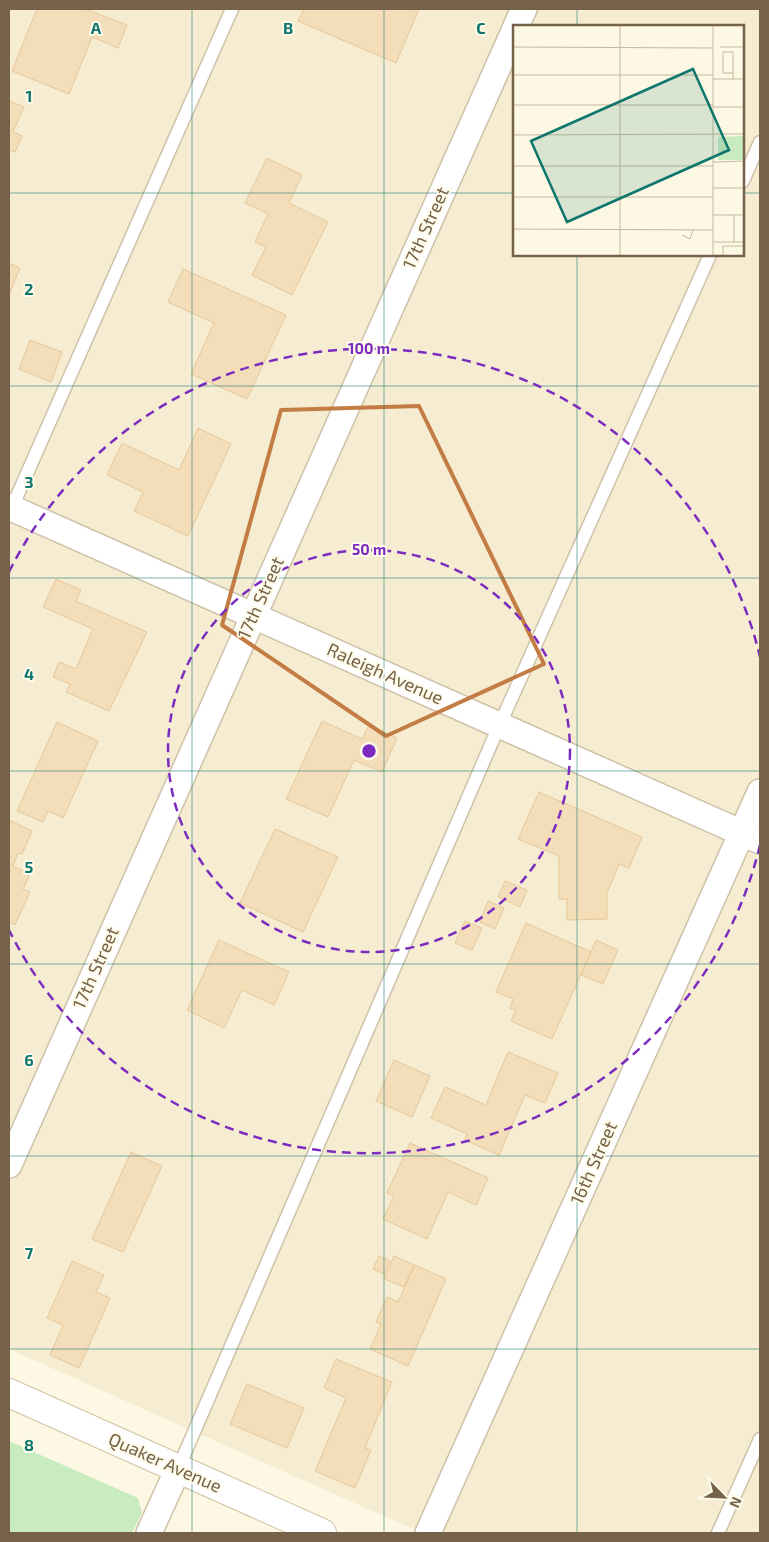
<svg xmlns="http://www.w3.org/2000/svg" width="769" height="1542" font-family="'Exo 2',sans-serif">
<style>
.residential{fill:#f5ecd1;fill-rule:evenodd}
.green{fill:#c9ebc0}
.building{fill:#f4ddb9;stroke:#e7c799}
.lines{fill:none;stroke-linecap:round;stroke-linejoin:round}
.service-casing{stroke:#cfc1a9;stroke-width:15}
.minor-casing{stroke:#cfc1a9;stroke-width:28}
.secondary-casing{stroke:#d2c3a6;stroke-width:30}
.service{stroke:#fff;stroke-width:12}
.minor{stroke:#fff;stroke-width:25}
.secondary{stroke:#fff;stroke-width:28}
.marked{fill:none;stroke:#c37d44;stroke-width:4;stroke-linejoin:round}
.grid{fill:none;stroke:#0f766e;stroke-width:1;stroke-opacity:0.55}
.ring{fill:none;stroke:#7b2cbf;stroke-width:2.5;stroke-dasharray:9 6}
.labels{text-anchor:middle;stroke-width:4;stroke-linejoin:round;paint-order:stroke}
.street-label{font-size:18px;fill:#766248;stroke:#fffbea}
.inset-road{fill:none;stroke:#c3b8a0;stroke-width:1}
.view{fill:#0f766e;fill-opacity:0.15;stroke:#0f766e;stroke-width:2.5}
.inset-edge{fill:none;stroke:#766248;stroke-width:2.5}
.grid-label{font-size:16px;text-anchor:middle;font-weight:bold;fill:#0f766e;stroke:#fffbea;stroke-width:4;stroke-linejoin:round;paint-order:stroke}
.centre{fill:#7b2cbf;stroke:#fffbea;stroke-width:2.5}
.ring-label{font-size:15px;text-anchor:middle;font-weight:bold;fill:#7b2cbf;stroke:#fffbea;stroke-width:4;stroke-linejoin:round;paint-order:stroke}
</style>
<rect width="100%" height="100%" fill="#fdf8e3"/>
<!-- residential -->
<path class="residential" d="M9,9h751v1524h-338l-413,-184zM514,26h229v229h-229z"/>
<!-- green -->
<path class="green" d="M9,1441l129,57 4,15 -10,20h-123z"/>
<!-- building -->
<g class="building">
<path d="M37,9h48l42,16 -9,23 -26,-11 -23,57 -57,-23z"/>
<path d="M304,9h115l-23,54 -98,-42z"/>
<path d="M9,101l15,6 -11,25 9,4 -7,16 -6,-2z"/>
<path d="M267,158l35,17 -13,28 39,19 -36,73 -40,-20 14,-28 -11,-5 13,-28 -23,-11z"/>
<path d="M9,263l11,5 -11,27z"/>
<path d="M183,269l103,46 -39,84 -56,-25 23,-51 -46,-21z"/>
<path d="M30,340l32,12 -11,30 -32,-13z"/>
<path d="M198,428l33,16 -43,92 -54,-25 9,-19 -36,-17 15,-32 57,27z"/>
<path d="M56,579l25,11 -5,11 71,31 -38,79 -43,-19 4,-8 -17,-7 6,-15 17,7 17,-40 -50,-22z"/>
<path d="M322,721l40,18 7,-14 28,13 -15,34 -28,-12 -26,57 -42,-18z"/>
<path d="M57,722l41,19 -35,77 -15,-7 -5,11 -26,-11z"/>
<path d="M539,792l103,45 -13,31 -10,-4 -12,29v26l-40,1v-21h-8v-43l-41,-17z"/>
<path d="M9,820l23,11 -10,23 -4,-1 -5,13 17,8 -7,15 7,3 -15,33 -6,-3z"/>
<path d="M275,829l63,28 -35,75 -63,-29z"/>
<path d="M505,881l22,9 -7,17 -22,-10z"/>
<path d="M488,901l16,7 -9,21 -15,-7z"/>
<path d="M465,921l17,7 -10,22 -17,-7z"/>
<path d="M526,923l65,29 -39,87 -41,-18 5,-11 -6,-2 3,-9 -17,-7z"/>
<path d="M219,940l70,32 -15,33 -32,-15 -18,38 -37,-18z"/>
<path d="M596,940l22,10 -15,34 -22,-9z"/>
<path d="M508,1052l50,21 -13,30 -20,-8 -26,60 -34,-15 2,-6 -36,-16 14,-31 41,18z"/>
<path d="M394,1060l36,16 -18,41 -36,-16z"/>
<path d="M410,1143l78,35 -12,27 -28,-13 -21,47 -44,-20 11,-23 -7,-3z"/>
<path d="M131,1152l31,14 -39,86 -31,-13z"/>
<path d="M379,1256l11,5 -6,13 -11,-5z"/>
<path d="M394,1256l20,9 -10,22 -20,-8z"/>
<path d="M72,1261l32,14 -8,17 14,6 -31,70 -29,-13 13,-30 -16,-7z"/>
<path d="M415,1265l31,14 -38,87 -38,-17 11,-25 -5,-2 11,-25 11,5z"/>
<path d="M336,1359l56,23 -27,66 6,2 -16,38 -40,-17 31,-73 -22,-10z"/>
<path d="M247,1384l57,24 -17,40 -57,-24z"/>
</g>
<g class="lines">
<defs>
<g id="service">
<path d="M743,181l17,-39"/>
<path d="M10,512l222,-503"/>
<path d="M178,1469l314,-727 218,-487"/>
<path d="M718,1533l42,-94"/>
</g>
<g id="minor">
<path d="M516,26l8,-17"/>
<path d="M9,507l751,334"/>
<path d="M9,1165l505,-1134"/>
<path d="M149,1533l29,-64"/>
<path d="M428,1533l332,-741"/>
</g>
<path id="secondary" d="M9,1393l313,140"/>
</defs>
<!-- service casing -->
<use href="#service" class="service-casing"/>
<!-- minor casing -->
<use href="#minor" class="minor-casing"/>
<!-- secondary casing -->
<use href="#secondary" class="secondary-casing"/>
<!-- service -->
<use href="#service" class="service"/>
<!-- minor -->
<use href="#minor" class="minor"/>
<!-- secondary -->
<use href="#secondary" class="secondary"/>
</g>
<!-- marked area -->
<path class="marked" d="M419,406l125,258 -158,72 -164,-111 59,-215z"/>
<!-- grid -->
<path class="grid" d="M192,9v1524M384,9v1524M577,9v17M9,193h505M743,193h17M577,255v1278M9,386h751M9,578h751M9,771h751M9,964h751M9,1156h751M9,1349h751"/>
<!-- distance rings -->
<g class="ring">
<circle cx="369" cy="751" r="201"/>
<path d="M760 845A402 402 0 0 1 9 930M9 572A402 402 0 0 1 760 657"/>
</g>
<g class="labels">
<!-- street labels -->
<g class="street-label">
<text transform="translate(426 228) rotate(-66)" y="6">17th Street</text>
<text transform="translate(261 598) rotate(-66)" y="6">17th Street</text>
<text transform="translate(385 674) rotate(24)" y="6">Raleigh Avenue</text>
<text transform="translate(96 968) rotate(-66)" y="6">17th Street</text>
<text transform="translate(594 1163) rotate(-66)" y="6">16th Street</text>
<text transform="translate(165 1463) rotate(24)" y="6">Quaker Avenue</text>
</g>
</g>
<!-- overview -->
<g transform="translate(513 25)">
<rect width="231" height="231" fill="#fdf8e3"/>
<path d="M231,111v24h-26v-23z" fill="#c9ebc0"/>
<path class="inset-road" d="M200,0v231M0,22l200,1M207,22h25M220,48h-10v-21h10v27M0,50h200M200,54h32M0,80h200M200,82h32M0,110l232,-1M200,137l32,-1M0,141h200M200,163h32M0,172h200M200,190h32M0,204l200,1M169,210l8,4 3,-9M200,217h32M221,217v-27M107,231v-231M210,231v-10h22"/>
<path class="view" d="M180,44l36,81 -162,72 -36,-81z"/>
<rect width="231" height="231" class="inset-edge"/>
</g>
<g class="grid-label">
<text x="96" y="34">A</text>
<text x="288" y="34">B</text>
<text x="481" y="34">C</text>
<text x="29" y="102">1</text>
<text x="29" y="295">2</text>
<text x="29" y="488">3</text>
<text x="29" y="680">4</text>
<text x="29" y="873">5</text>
<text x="29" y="1066">6</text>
<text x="29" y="1259">7</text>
<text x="29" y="1451">8</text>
</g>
<circle cx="369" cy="751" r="8" class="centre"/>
<g class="ring-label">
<text x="369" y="354">100 m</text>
<text x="369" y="555">50 m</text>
</g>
<!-- border -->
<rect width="769" height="1542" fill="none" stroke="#766248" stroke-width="20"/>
<!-- north arrow -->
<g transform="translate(724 1497) rotate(114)" stroke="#fffbea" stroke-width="4" paint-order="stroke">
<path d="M0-4L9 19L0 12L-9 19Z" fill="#766248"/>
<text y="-8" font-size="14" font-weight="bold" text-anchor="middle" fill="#766248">N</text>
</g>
</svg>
